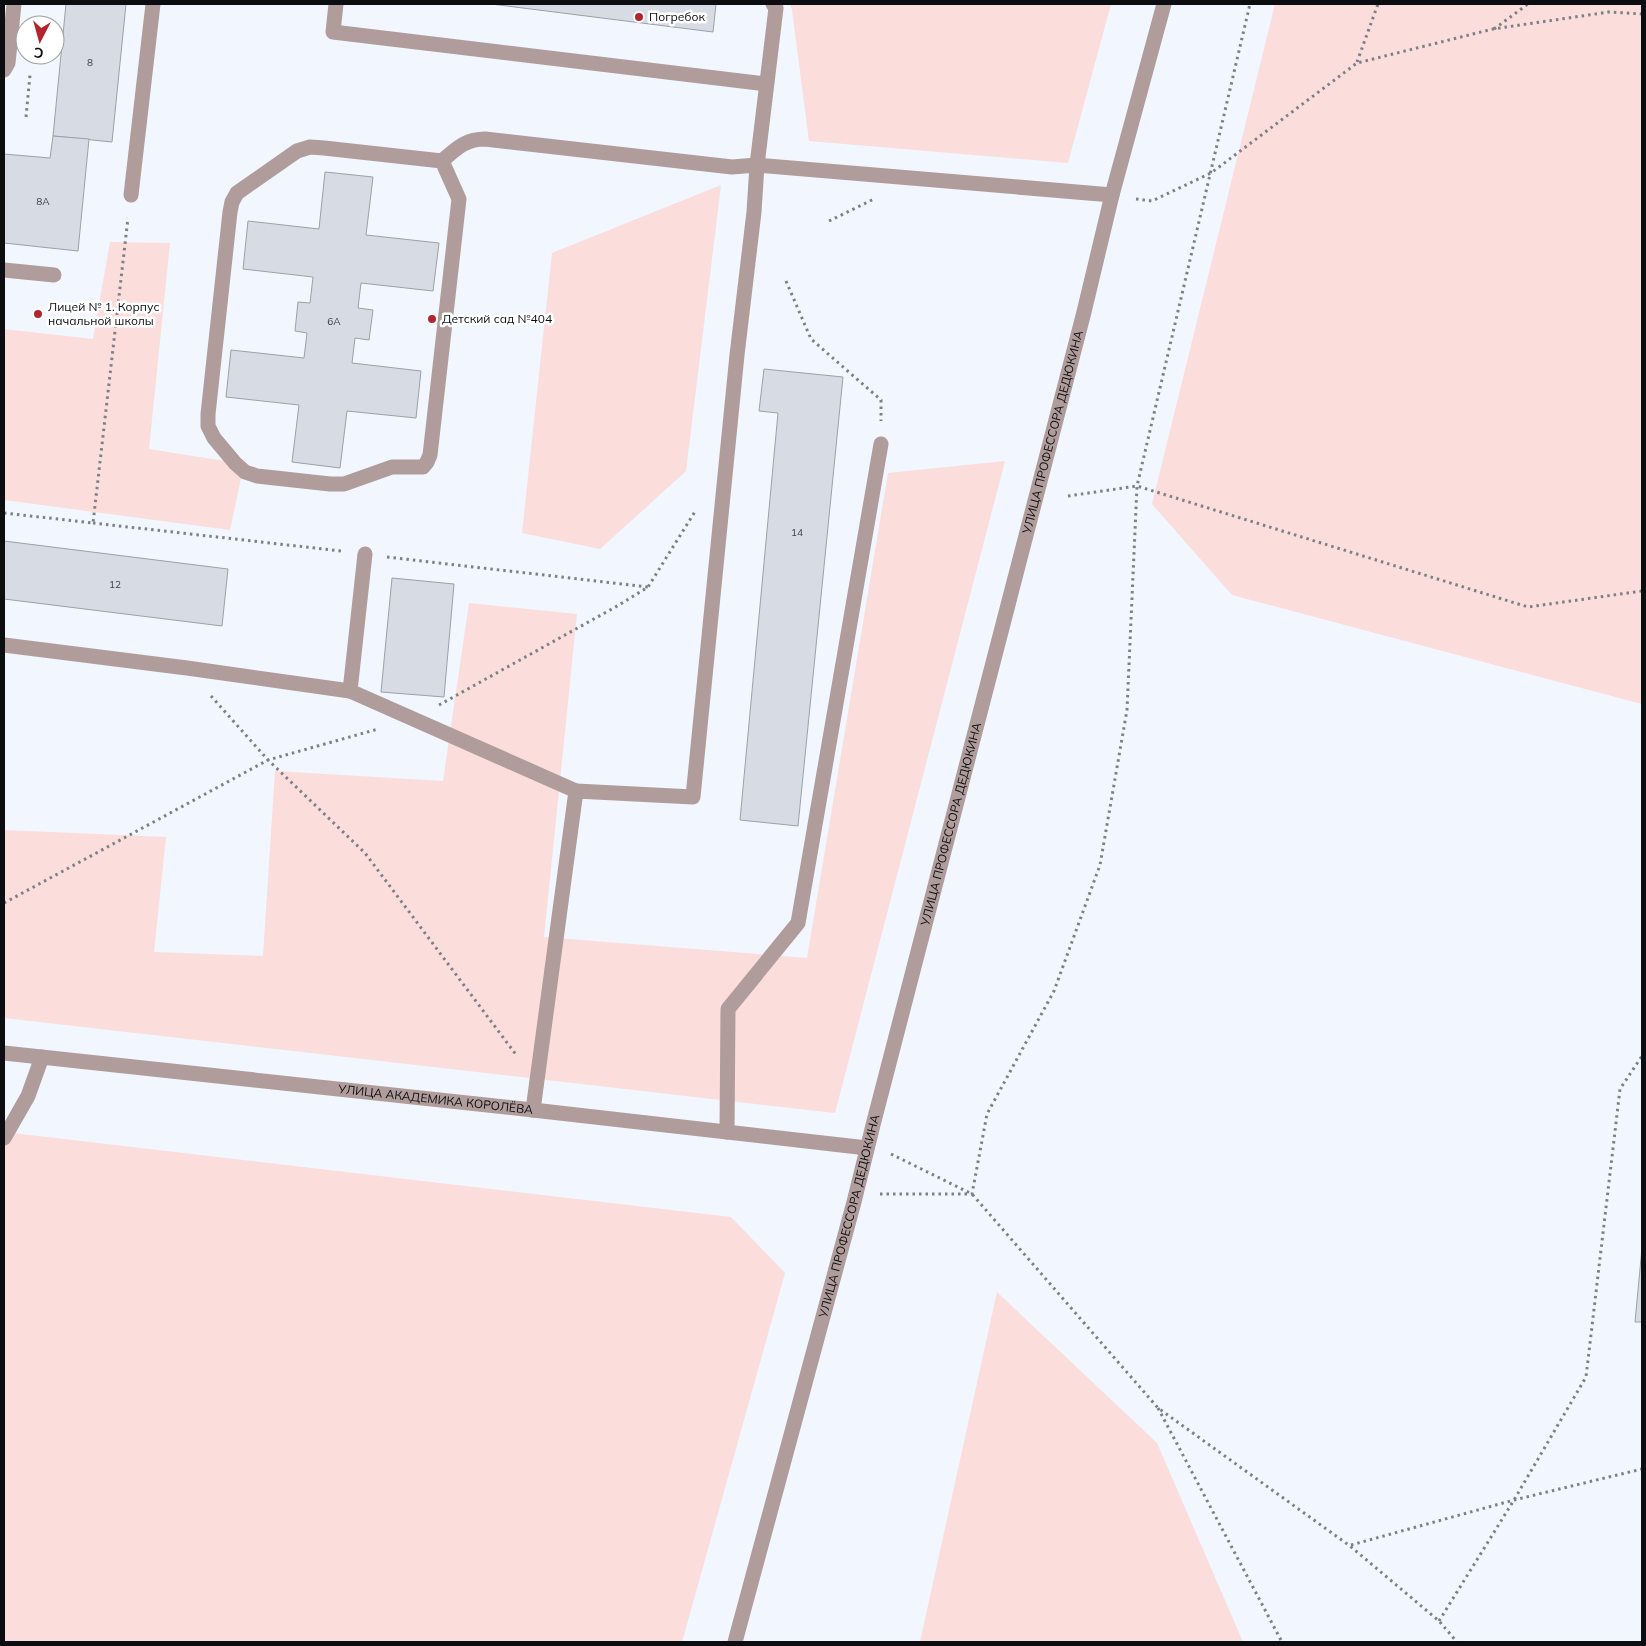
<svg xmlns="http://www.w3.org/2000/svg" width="1646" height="1646" font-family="Mulish,sans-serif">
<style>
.green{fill:#fbdddb}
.building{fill:#d7dbe4;stroke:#9ca0a8}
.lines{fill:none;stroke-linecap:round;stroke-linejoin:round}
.path{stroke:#7d8187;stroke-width:3;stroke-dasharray:2.5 4;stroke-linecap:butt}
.minor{stroke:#af9c9b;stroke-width:15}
.poi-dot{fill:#b5242d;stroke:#fff;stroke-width:2}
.labels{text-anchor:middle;stroke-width:5;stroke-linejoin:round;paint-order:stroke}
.number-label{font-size:10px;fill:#3e4045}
.poi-label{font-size:12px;fill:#0b0d10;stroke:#fff;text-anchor:start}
.street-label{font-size:12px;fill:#0b0d10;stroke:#fff}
</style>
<rect width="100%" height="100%" fill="#f1f6ff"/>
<!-- green -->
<g class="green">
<path d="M790,4h321l-43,159 -259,-22 -17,-131z"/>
<path d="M1275,4h367v700l-410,-109 -80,-91z"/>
<path d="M721,185l-35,286 -86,78 -78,-16 30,-280z"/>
<path d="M110,242l60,1 -21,206 95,15 -14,66 -226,-30v-171l89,10z"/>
<path d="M1005,461l-170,652 -831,-95v-188l162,7 -12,115 109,4 12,-185 168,10 26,-178 108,11 -33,323 263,21 81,-485z"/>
<path d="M4,1132l727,85 54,56 -103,369h-678z"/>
<path d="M997,1292l160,151 86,199h-323z"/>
</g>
<!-- building -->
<g class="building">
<path d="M66,4h60l-14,138 -59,-6z"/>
<path d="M491,4h225l-3,28z"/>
<path d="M53,136l36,3 -11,112 -74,-8v-89l46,4z"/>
<path d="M325,172l48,5 -7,58 73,8 -6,48 -72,-8 -3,25 15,2 -4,30 -14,-2 -3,25 69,8 -5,47 -69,-7 -7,57 -48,-6 7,-57 -73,-8 5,-47 73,8 3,-25 -12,-2 3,-29 12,1 3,-26 -70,-8 5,-48 71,8z"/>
<path d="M764,369l79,8 -45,449 -58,-6 38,-407 -19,-2z"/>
<path d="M4,541l224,28 -6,57 -218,-27z"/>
<path d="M392,578l62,6 -10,113 -63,-5z"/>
<path d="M1642,1248v74h-7z"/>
</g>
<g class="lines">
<!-- path -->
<g class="path">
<path d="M1494,29l34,-25"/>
<path d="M1357,62l21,-58"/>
<path d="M26,117l4,-42"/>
<path d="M1136,199l16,2 59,-28 146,-110 136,-34 116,-17 33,2"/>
<path d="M829,221l45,-22"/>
<path d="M786,281l25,58 70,61v21"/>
<path d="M1068,496l69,-10 391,121 114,-16"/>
<path d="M4,513l89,10 35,-305"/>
<path d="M93,523l248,28"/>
<path d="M387,557l261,30"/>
<path d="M211,696l57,64 97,93 152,203"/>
<path d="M439,705l180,-100 29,-18 48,-77"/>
<path d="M4,903l264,-143 110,-31"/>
<path d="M891,1154l81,40 186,214 192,138 89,75 18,21"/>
<path d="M880,1194h92l15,-80 67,-123 46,-126 27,-155 10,-224 113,-482"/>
<path d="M1158,1408l124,234"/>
<path d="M1351,1545l163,-45 128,-31"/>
<path d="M1439,1621l75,-121 72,-123 34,-288 22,-33"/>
</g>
<!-- minor -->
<g class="minor">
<path d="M336,4l-3,28 433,52"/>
<path d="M4,70l4,-7 6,-59"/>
<path d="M442,161l17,38 -29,256 -3,7 -4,5h-31l-48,17h-14l-73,-8 -12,-4 -10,-9 -21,-25 -6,-12v-12l22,-202 2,-10 5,-9 60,-42 13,-4 14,1 118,13c14,-12 23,-22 43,-22l247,28 25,-2 355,30"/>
<path d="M131,195l22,-191"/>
<path d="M4,270l50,5"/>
<path d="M4,645l183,23 163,23 15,-137"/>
<path d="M350,691l226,100"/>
<path id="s1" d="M4,1053l529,57 334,38"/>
<path d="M533,1110l43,-319 117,6 44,-442 17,-143 3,-47 19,-157 -3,-4"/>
<path d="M727,1132l1,-123 70,-86 83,-479"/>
<path d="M4,1138l24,-42 14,-39"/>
<path id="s2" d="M735,1642l119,-440 19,-77 211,-813 28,-117 52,-191"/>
</g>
</g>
<!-- markers -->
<g class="poi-dot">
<circle cx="639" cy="17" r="5"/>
<circle cx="38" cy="314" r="5"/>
<circle cx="432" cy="319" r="5"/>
</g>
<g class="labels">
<!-- number labels -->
<g class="number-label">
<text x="90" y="66">8</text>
<text x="43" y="205">8А</text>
<text x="334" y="325">6А</text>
<text x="797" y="536">14</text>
<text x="115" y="588">12</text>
</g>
<!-- poi labels -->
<g class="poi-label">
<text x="649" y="21">Погребок</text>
<text x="48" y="311">Лицей № 1. Корпус<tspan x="48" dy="14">начальной школы</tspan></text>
<text x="442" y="323">Детский сад №404</text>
</g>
<!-- street labels -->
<g class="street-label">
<text dy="4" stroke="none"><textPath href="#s2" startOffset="1251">УЛИЦА ПРОФЕССОРА ДЕДЮКИНА</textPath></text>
<text dy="4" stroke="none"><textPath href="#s2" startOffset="846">УЛИЦА ПРОФЕССОРА ДЕДЮКИНА</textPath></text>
<text dy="4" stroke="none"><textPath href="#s1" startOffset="434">УЛИЦА АКАДЕМИКА КОРОЛЁВА</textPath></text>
<text dy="4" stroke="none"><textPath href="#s2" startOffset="441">УЛИЦА ПРОФЕССОРА ДЕДЮКИНА</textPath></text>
</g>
</g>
<!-- border -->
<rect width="1646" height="1646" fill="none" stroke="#0b0d10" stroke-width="10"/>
<!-- north arrow -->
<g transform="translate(40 40) rotate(186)"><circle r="24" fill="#ffffff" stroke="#9d9e9f"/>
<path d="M0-4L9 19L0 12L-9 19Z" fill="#b5242d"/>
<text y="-8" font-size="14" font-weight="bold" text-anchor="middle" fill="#0b0d10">С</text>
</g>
</svg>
